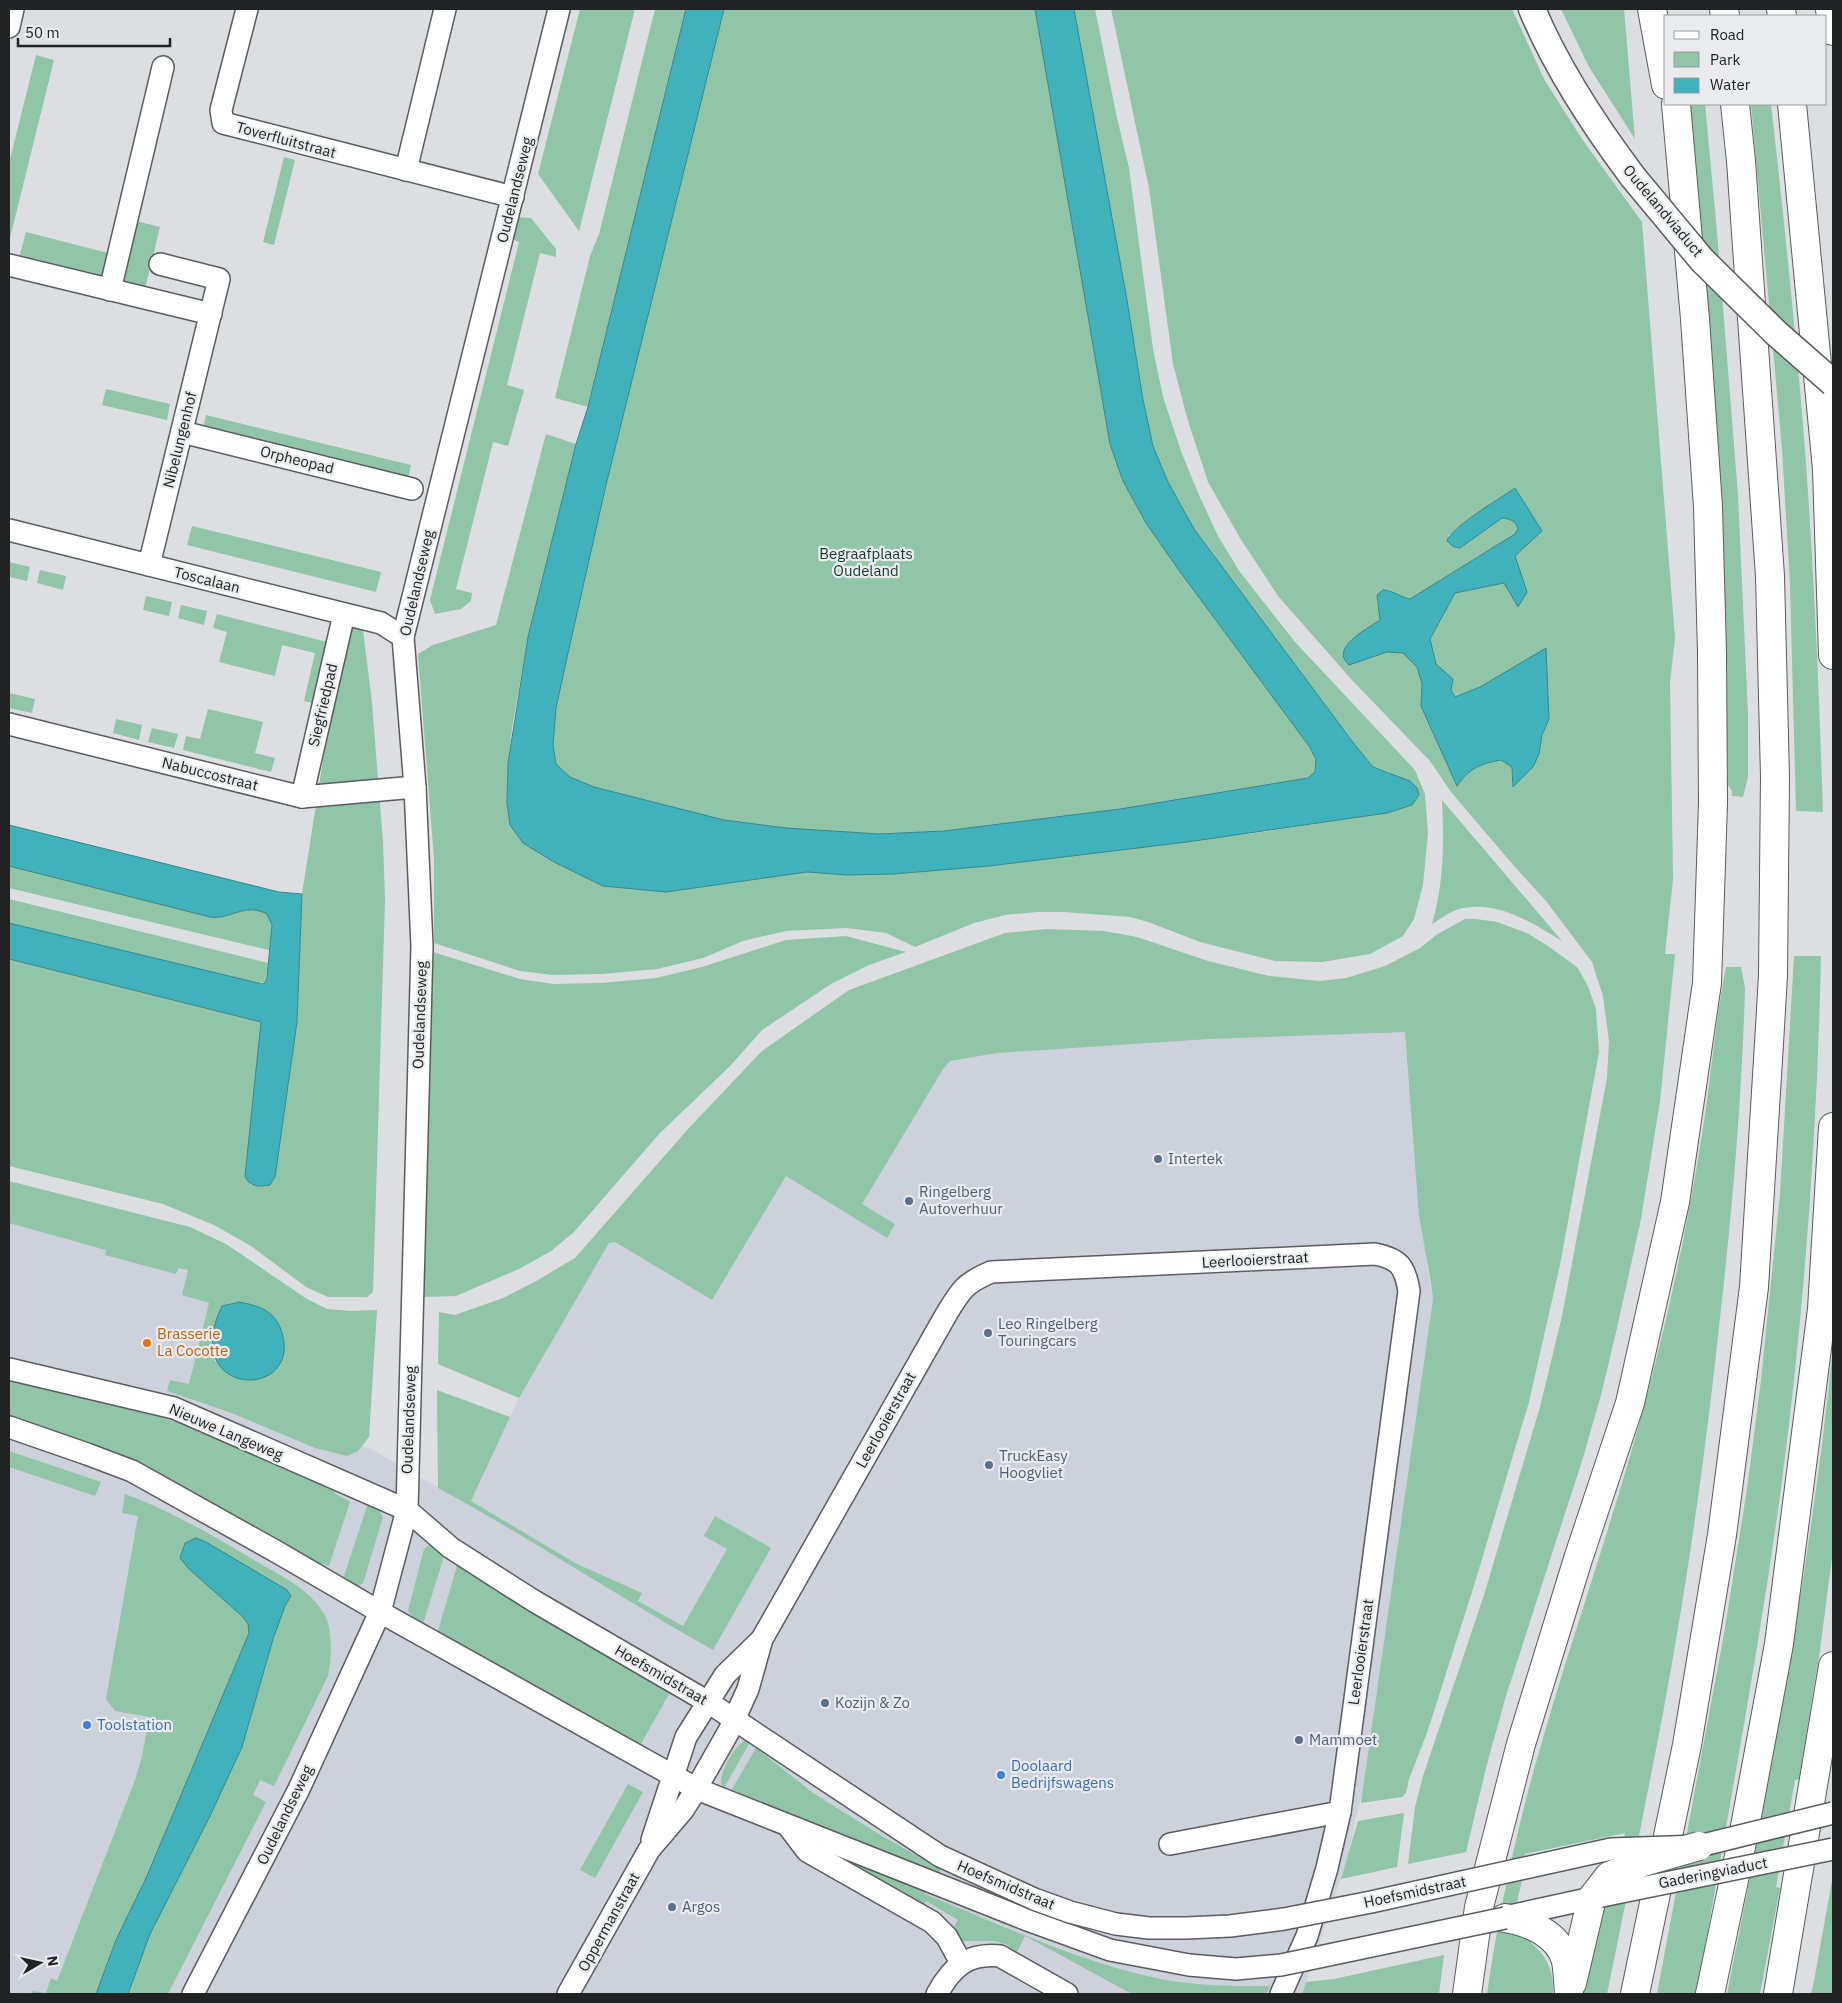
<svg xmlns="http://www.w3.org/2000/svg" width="1842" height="2003" font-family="'IBM Plex Sans',sans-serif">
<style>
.built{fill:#cdd1db}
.green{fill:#90c5a7;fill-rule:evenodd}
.water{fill:#40b2bb;stroke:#37878d}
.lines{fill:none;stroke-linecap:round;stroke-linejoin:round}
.minor-casing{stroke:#5b5c5f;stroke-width:24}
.major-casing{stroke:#5b5c5f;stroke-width:29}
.highway-casing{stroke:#5b5c5f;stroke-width:30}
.minor{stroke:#fff;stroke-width:21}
.major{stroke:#fff;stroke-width:26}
.highway{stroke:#fff;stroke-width:28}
.minor-bridge-casing{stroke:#5b5c5f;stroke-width:24;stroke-linecap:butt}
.major-bridge-casing{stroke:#5b5c5f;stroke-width:29;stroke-linecap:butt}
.highway-bridge-casing{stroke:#5b5c5f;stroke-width:30;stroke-linecap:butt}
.minor-bridge{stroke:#fff;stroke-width:21}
.major-bridge{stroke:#fff;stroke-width:26}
.highway-bridge{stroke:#fff;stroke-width:28}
.service-dot{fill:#5c6f8a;stroke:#eaebee;stroke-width:2}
.food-dot{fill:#e8710a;stroke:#eaebee;stroke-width:2}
.shop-dot{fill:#3f7fe0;stroke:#eaebee;stroke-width:2}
.labels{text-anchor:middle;stroke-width:4.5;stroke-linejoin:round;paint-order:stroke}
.street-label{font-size:15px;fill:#212223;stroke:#eaebee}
.park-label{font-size:15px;fill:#153928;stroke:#eaebee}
.service-label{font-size:15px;fill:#4e5e75;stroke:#eaebee;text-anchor:start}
.food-label{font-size:15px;fill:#c56008;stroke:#eaebee;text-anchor:start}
.shop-label{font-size:15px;fill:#366cbe;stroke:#eaebee;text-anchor:start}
</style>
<rect width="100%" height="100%" fill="#dddee1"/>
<!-- built -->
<path class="built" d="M1407,1029l20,233 6,37 -68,484 -10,37 -6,33 -47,141h-1293v-801l181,66 31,30 -26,104 174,55 100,57 50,-107 90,-155 6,-1 97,57 74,-123 156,-118 107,-17z"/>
<!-- green -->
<g class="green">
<path d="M580,9h55l-56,222 -41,-57z"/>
<path d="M655,9h31l-98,398 -33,-9 35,-142 9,-22z"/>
<path d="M724,9h311l75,435 13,37 23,42 32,46 131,177 7,13v13l-8,6 -188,31 -176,22 -65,3 -93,-6 -62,-8 -130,-33 -24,-10 -14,-13 -3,-19 3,-37 10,-46 40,-177z"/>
<path d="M1074,9h21l22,109 12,50 24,181 10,48 19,57 17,41 19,41 22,36 55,70 120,128 10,24 3,39 -5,52 -9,34 -11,17 -33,18 -48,8 -47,-1 -75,-19 -52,-20 -18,-5 -66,-5h-27l-32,3 -31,8 -59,24 -29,-14 -39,-5 -61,3 -43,10 -40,17 -46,11 -55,5 -49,1 -33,-4 -86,-28v-84l-16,-205 15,-9 63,-20 50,-191 30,10 -48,193 -16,91 -5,47v28l3,22 13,18 31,19 49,24 63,6 141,-20 40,3 47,-1 95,-8 266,-33 132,-20 25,-8 7,-10 -30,-23 -16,-5 -18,-22 -161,-216 -26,-47 -15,-36 -10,-46 -16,-100z"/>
<path d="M1111,9h401l32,70 38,60 60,83 33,416 -5,44 3,197 -8,75h10l-15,147 -19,118 -24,109 -16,67 -19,66 -76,235 -19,68 -21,88 -58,12 7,-57 8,-31 61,-181 56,-188 22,-91 45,-238 2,-37 -6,-45 -11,-34 -46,-61 -38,-42 -57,-67 -21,-31 -79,-82 -73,-83 -38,-58 -32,-56 -20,-61 -15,-57 -24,-176zM1515,488l27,43 -27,25 -11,27 -49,10 -25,46 6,25 17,15 -2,11 4,7 25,-10 65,-38 4,70 -7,16 -3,19 -26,32 -1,-19 -11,-7c-25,4 -28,8 -44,25l-36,-79 1,-22 -5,-17 -14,-14 -16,-1 -38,13 -4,-4v-15l35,-26 1,-6 -4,-12 11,-12 12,7 10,2 105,-65 3,-5c-2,-9 -9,-10 -16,-11l-42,30 -12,-12 15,-13z"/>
<path d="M1561,9h63l11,130 -46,-72z"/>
<path d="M36,55l18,5 -45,182v-79z"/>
<path d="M1689,104h16l12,128 21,263 10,219v63l-5,20 -11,-1v-5l-4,-6 -3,-141z"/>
<path d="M1751,104h20c13,115 25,230 34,346 9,120 14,241 18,362l-27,-1 -6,-226 -8,-136z"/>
<path d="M284,157l11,3 -21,85 -11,-3z"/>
<path d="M519,217l12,1 25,31v8l-16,-4 -33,132 17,5 -16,56 -15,-4 -37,147 16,4 -1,8 -10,8 -26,5 -5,-14 89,-358 -7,-3 4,-17z"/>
<path d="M132,220l28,7 -16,66 -28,-7z"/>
<path d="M26,232l86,22 -7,29 -87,-21z"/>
<path d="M106,389l64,15 -3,16 -65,-15z"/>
<path d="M206,415l205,50 -4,18 -205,-50z"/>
<path d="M192,526l189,46 -5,20 -189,-47z"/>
<path d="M9,562l21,5 -3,14 -18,-4z"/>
<path d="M40,570l26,6 -3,14 -26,-7z"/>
<path d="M146,596l26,6 -3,14 -26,-6z"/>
<path d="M181,605l26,6 -3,14 -26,-7z"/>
<path d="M217,614l114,29 -14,61 -13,-3 11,-48 -33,-8 -7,31 -56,-14 8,-30 -14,-4z"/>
<path d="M344,626l19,4 9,73 11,139 2,58 -12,392 -6,5h-39l-22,-10 -55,-41 -37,-21 -51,-21 -154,-38v-207l252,63 -16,154 6,9 13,1 6,-1 5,-8 22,-155 5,-128z"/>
<path d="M9,693l26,6 -3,14 -23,-5z"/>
<path d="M208,709l55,13 -8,31 20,5 -4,14 -88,-22 3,-14 14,3z"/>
<path d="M116,719l26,6 -3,15 -26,-7z"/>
<path d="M152,728l26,6 -4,14 -26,-6z"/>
<path d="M1442,800l120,141c-31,-19 -68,-43 -106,-31 -8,3 -16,9 -24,14 12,-41 12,-81 10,-124z"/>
<path d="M9,866l201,51c15,2 55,-21 62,5 2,8 -2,20 -3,28l-260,-62z"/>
<path d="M9,899l259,64 -2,19 -9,1 -248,-60z"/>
<path d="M1465,919h11l21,3 30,11 21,13 29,21 11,19 8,23 3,43 -39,213 -31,137 -56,187 -46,144 -18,46 -3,14 -4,4 -41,6 72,-504 -2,-17 -12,-66 -14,-184 -196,7 -212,14 -47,8 -7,8 -81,135 33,20 -8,14 -101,-62 -74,124 -97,-58 -6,1 -90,155 -81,-34 1,-52 16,3 48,-17 35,-18 37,-22 113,-129 74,-78 87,-61 156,-57 41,-4 58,2 33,6 71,24 61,15 51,5 26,-3 39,-12 35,-18 16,-13z"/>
<path d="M846,936l60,16 -37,13 -38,19 -69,46 -32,36 -71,68 -85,98 -23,19 -32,18 -63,27 -33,1 10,-345 87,27 33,5 48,-1 55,-5 46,-11 84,-27z"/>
<path d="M1794,956h27c-4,181 -17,361 -41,540 -23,167 -55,332 -83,498h-40l67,-360 23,-145 14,-109 19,-186z"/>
<path d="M1726,967h15l4,21c-3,107 -12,214 -24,321 -14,135 -33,270 -58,404 -18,94 -37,188 -56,281h-30l20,-82 15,-17 13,-62 -100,21 -3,17 2,1 -13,56c27,19 43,30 42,66h-66c11,-77 27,-153 48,-228 35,-125 79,-246 112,-371 23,-86 41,-172 55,-260 9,-56 13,-112 24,-168z"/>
<path d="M9,1181l181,46 36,17 81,55 20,10 25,2 25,-1 -8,127 -11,14 -11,5 -32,-8 -86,-36 -62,-21 3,-11 19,4 20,-81 -27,-8 6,-25 -10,-2 -2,6 -71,-19 1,-5 -97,-27zM239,1302l30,10c11,19 20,33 10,55 -37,18 -31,16 -64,-6l-3,-17 18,-41z"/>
<path d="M1833,1347v203l-13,100 -21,129 -4,1 -19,107 4,1 -20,106h-33c43,-214 84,-429 106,-647z"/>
<path d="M9,1376l148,40 64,20 116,51 -3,6 16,9 -21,64 -7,-2 -2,6 -311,-151z"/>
<path d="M437,1390l73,27 -39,84 106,63 65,29 -4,8 45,25 44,-77 -23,-13 11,-20 56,32 -58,102c-93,-52 -181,-111 -275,-162z"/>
<path d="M9,1451l92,31 -6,14 -86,-29z"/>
<path d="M125,1494c46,17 87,41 129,66 25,15 53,27 69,52 10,15 9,47 5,64l-54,110 -14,-6 -7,15 13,7 -98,192h-40l22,-60 59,-116 41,-100 23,-79 12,-33 6,-10 -102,-27 54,48 5,7 1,9 -102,243 -31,64 -20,54h-65l1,-3 14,2 5,-15 6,3 78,-201 7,-24 7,-39 -34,-6 -9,-12 32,-183 -16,-3z"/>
<path d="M368,1503l10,5 5,9 -20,66 -8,6 -13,-7z"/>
<path d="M432,1543l14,7 -24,77 -14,-16 16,-62z"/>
<path d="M459,1559l213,130 -34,60 -201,-115z"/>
<path d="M746,1740l4,2 -26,46 -3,-4c-2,-11 14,-40 25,-44z"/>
<path d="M756,1748l57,45 69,43 59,33 -3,6 -207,-84z"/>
<path d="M628,1784l15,8 -48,86 -15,-8z"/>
<path d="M1404,1813l-7,54 -56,12 17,-58z"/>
<path d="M819,1846l108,41 -2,7c77,31 153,68 235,85 36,7 73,7 110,7l-4,8h-134l-107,-58 -8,16 -12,-8 -11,-3h-32l-8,-15 4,-6 -32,-19 -4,7z"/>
<path d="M1833,1875v119h-22l3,-13z"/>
<path d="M1444,1955l-5,39h-137l4,-12 28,-3z"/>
</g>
<!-- water -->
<g class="water">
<path d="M686,9h38l-118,476 -40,177 -10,46 -3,37 3,19 14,13 24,10 130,33 62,8 93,6 65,-3 176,-22 188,-31 7,-6 1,-13 -7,-13 -131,-177 -32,-46 -23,-42 -13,-37 -75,-435h39l53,291 16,100 10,46 15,36 26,47 161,216 18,22 37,14 7,7 2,7 -7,10 -25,8 -200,29 -198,24 -95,8 -47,1 -40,-3 -141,20 -63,-6 -49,-24 -31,-19 -13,-18 -3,-22 1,-40 20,-126 48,-193 12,-37z"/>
<path d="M1515,488l27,43 -27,25 12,36 -9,15 -14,-24 -49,10 -25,46 6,25 17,15 -2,11 4,7 25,-10 66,-39 3,71 -7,16 -3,19 -6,13 -20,20 -1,-20 -11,-7c-22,4 -31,8 -44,26l-36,-80 1,-22 -5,-17 -14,-14 -16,-1 -38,13c-20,-17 18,-36 31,-45l-3,-25 6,-5c9,0 17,7 27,9l105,-65 3,-5c-2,-9 -9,-10 -16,-11l-42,30 -6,-1 -7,-6c4,-14 54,-43 68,-53z"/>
<path d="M9,825l270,67 23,2 -5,128 -22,155 -5,8c-10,2 -21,2 -25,-9l16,-154 -252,-63v-36l253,61 4,-2 1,-5 5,-52 -5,-11c-23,-12 -36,6 -57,3l-201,-51z"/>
<path d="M239,1302c21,4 37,9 43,31 20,68 -104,65 -60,-27z"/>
<path d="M196,1538l10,4 81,48 4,6 -6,10 -12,33 -31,108 -33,71 -59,116 -22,60h-32l20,-54 31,-64 102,-243 -1,-9 -5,-7 -54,-48 -9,-11 5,-15z"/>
</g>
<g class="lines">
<defs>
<g id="minor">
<path d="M247,9l-26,101 2,13 290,74"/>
<path d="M9,27l4,-18"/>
<path d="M406,170l39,-161"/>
<path d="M9,265l202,49"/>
<path d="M110,290l53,-223"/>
<path d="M182,432l230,57"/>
<path d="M9,530l372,93 22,14"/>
<path d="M149,565l70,-286 -59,-15"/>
<path d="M9,724l293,73 113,-10"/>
<path d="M302,797l42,-183"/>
<path d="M9,1369l165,39 233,102 44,38 83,53 174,101 232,154"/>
<path d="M9,1427l78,27 45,17 145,81 103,60 317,177 333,132 80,29 79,15"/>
<path d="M788,1826l19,25 125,71 15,15 14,26"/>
<path d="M652,1840l34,-103 39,-62 36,-35"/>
<path d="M1170,1844l170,-32"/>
<path d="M1505,1917l87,-19"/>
<path d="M193,1994l106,-205 81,-177 27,-102 15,-564 -7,-159 -12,-150 156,-628"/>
<path d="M568,1994l81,-144 34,-40 9,-14 37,-65 19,-42 14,-50 185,-326c14,-23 18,-30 44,-41l384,-18c25,5 30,13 34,37l-69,521 -13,56 -20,68 -26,58"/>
<path d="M937,1994c15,-27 30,-41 63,-38l67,38"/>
</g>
<path id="major" d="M1532,9c25,60 62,116 101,168"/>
<g id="highway">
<path d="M1652,9l14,76"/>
<path d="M1724,9l1,7"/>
<path d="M1781,9l1,7"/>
<path d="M1830,9l3,22"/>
<path d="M1792,104l35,365 6,186"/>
<path d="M1505,1918c24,4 54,16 61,43 2,11 2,22 3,32"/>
<path d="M1572,1983l20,-85"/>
<path d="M1467,1994l12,-87 42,-163 57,-185 52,-156 45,-201 32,-219 6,-180 -1,-151 -4,-145 -13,-188 -19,-215"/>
<path d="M1635,1994l52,-249 35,-210 32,-248 16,-260 3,-52 2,-198 -5,-201 -29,-415 -6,-57"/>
<path d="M1710,1994l33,-157 36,-193 43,-335 11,-182"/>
<path d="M1778,1994l55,-328"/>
</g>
</defs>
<!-- minor casing -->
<use href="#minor" class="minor-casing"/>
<!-- major casing -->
<use href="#major" class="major-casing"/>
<!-- highway casing -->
<use href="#highway" class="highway-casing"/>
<!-- minor -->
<use href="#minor" class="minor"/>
<!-- major -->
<use href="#major" class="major"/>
<!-- highway -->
<use href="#highway" class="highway"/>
<defs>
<g id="minor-bridge">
<path d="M940,1856l94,43 36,13 46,12 33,4h37l44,-2 54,-7 87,-17 240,-53 88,-3 134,-33"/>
<path d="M1592,1898l241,-49"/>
<path d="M1189,1965l47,4 45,-4 224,-47"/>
</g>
<path id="major-bridge" d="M1633,177l69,83 74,73 57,50"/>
<path id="highway-bridge" d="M1592,1898l17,-22 34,-14 56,-16"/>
</defs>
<!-- minor-bridge casing -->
<use href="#minor-bridge" class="minor-bridge-casing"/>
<!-- major-bridge casing -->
<use href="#major-bridge" class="major-bridge-casing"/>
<!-- highway-bridge casing -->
<use href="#highway-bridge" class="highway-bridge-casing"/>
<!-- minor-bridge -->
<use href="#minor-bridge" class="minor-bridge"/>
<!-- major-bridge -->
<use href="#major-bridge" class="major-bridge"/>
<!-- highway-bridge -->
<use href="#highway-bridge" class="highway-bridge"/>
</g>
<!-- markers -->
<g class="service-dot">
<circle cx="1158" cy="1159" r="5"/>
<circle cx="909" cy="1201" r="5"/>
<circle cx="988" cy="1333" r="5"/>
<circle cx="989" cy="1465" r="5"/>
<circle cx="825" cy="1703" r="5"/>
<circle cx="1299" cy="1740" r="5"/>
<circle cx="672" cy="1907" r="5"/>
</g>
<circle class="food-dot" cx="147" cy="1343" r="5"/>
<g class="shop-dot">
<circle cx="87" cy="1725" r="5"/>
<circle cx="1001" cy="1775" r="5"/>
</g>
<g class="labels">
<!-- street labels -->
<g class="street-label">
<text transform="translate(286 140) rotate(15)" y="5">Toverfluitstraat</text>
<text transform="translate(515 190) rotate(-76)" y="5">Oudelandseweg</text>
<text transform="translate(1663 211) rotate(50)" y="5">Oudelandviaduct</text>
<text transform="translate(180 440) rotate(-76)" y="5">Nibelungenhof</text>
<text transform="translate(297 460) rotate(14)" y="5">Orpheopad</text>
<text transform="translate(207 580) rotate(14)" y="5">Toscalaan</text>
<text transform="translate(417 583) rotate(-77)" y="5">Oudelandseweg</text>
<text transform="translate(323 705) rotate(-77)" y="5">Siegfriedpad</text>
<text transform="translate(210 774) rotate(14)" y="5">Nabuccostraat</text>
<text transform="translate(420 1015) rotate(-88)" y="5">Oudelandseweg</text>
<text transform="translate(1255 1260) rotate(-3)" y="5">Leerlooierstraat</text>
<text transform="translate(409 1420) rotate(-88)" y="5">Oudelandseweg</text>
<text transform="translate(886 1420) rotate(-61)" y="5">Leerlooierstraat</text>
<text transform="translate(226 1432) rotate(23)" y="5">Nieuwe Langeweg</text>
<text transform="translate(1361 1652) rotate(-82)" y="5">Leerlooierstraat</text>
<text transform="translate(661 1675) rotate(30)" y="5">Hoefsmidstraat</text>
<text transform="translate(285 1815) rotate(-64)" y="5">Oudelandseweg</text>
<text transform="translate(1713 1873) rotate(-11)" y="5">Gaderingviaduct</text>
<text transform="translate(1006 1885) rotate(23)" y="5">Hoefsmidstraat</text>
<text transform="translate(1415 1892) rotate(-12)" y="5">Hoefsmidstraat</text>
<text transform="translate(609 1922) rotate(-61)" y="5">Oppermanstraat</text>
</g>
<!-- park labels -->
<g class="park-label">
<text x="866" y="559">Begraafplaats<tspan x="866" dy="17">Oudeland</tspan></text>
</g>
<!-- service labels -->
<g class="service-label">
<text x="1168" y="1164">Intertek</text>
<text x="919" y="1197">Ringelberg<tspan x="919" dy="17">Autoverhuur</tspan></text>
<text x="998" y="1329">Leo Ringelberg<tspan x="998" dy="17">Touringcars</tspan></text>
<text x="999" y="1461">TruckEasy<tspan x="999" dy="17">Hoogvliet</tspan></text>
<text x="835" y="1708">Kozijn &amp; Zo</text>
<text x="1309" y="1745">Mammoet</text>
<text x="682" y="1912">Argos</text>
</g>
<!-- food labels -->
<g class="food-label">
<text x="157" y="1339">Brasserie<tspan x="157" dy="17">La Cocotte</tspan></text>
</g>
<!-- shop labels -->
<g class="shop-label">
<text x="97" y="1730">Toolstation</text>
<text x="1011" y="1771">Doolaard<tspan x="1011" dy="17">Bedrijfswagens</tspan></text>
</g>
</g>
<!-- border -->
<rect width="1842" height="2003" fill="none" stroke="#212223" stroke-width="20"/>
<!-- legend -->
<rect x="1664" y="15" width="162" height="90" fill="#eaebee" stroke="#9a9b9d"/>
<rect x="1674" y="31" width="25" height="8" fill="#ffffff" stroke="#9a9b9d"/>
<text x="1710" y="40" font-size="15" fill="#212223">Road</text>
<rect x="1674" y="52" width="25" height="15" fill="#90c5a7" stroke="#9a9b9d"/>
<text x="1710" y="65" font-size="15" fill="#212223">Park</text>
<rect x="1674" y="78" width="25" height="15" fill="#40b2bb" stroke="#9a9b9d"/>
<text x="1710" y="90" font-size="15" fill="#212223">Water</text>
<!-- north arrow -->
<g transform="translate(40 1963) rotate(81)" stroke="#eaebee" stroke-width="4" paint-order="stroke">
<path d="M0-4L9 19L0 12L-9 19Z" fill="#212223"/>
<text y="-8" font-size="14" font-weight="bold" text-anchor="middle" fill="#212223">N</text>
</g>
<!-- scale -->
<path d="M18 38v8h152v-8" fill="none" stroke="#212223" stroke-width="2.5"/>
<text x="25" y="38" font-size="15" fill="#212223" stroke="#eaebee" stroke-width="4" paint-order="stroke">50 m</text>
</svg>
